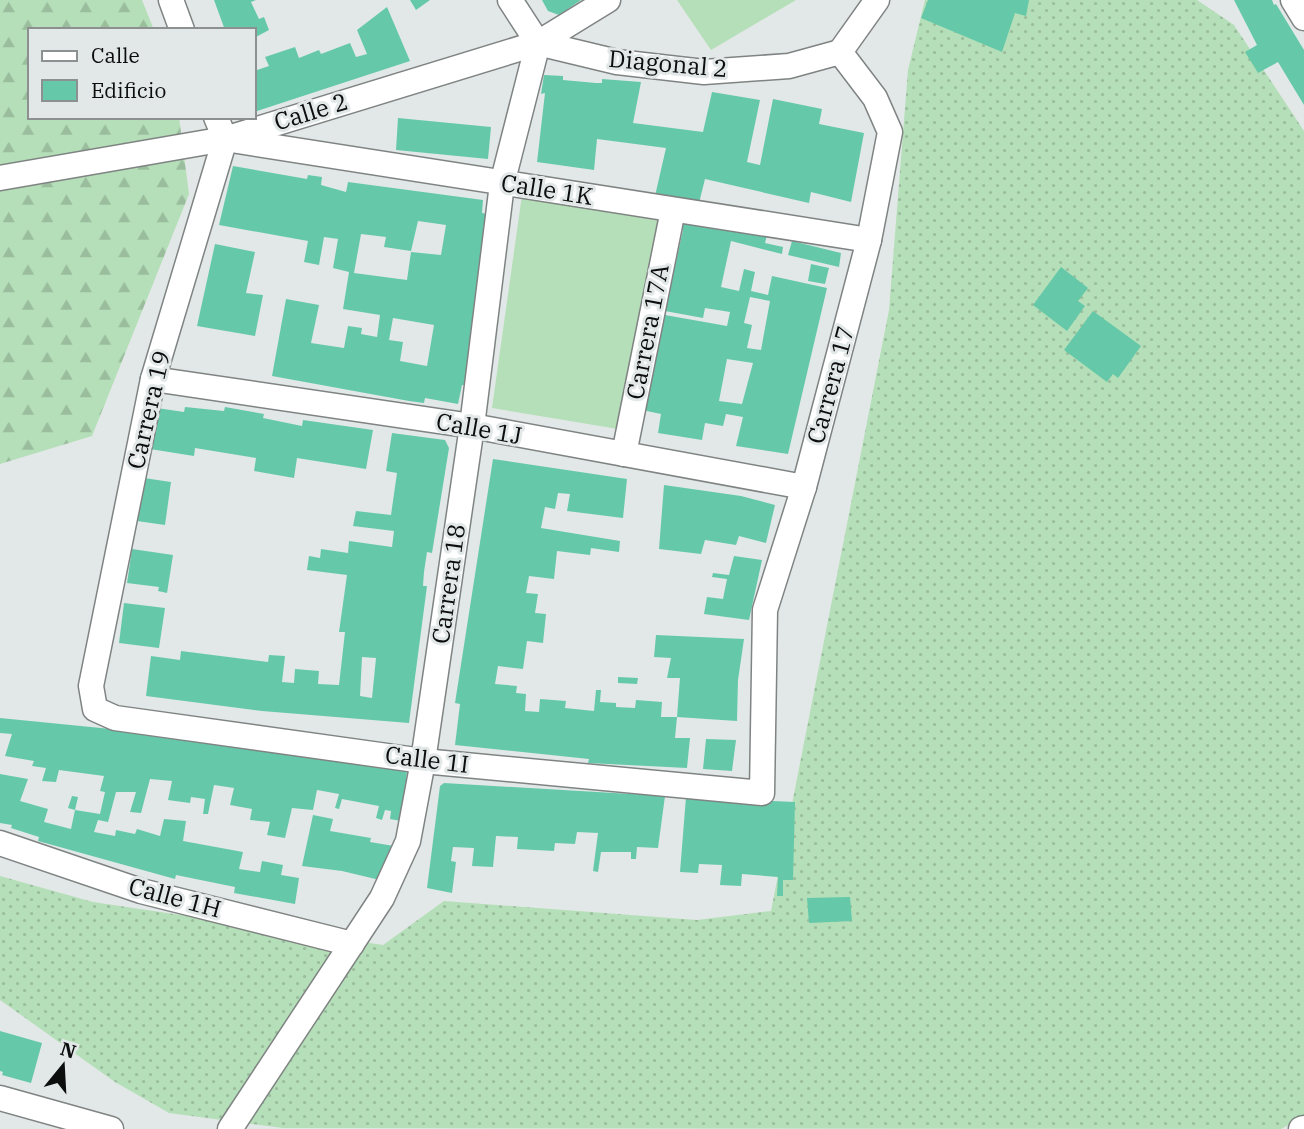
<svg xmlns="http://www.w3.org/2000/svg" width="1304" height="1129" font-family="'IBM Plex Serif',serif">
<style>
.grass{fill:url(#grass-dots)}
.forest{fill:url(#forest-firs)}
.pitch{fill:#b5dfb8}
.building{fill:#65c9a9;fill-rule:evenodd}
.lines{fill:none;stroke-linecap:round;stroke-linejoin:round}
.street-casing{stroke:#7f8483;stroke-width:27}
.street{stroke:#fff;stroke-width:24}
.labels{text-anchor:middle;stroke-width:6;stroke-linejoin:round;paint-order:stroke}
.street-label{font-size:24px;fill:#0c0d0d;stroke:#e2e8e7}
</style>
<defs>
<pattern id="grass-dots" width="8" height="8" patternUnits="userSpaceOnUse" patternTransform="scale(1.75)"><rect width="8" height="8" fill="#b5dfb8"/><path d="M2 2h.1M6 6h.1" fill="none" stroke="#9abe9d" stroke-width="1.8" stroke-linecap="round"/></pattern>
<pattern id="forest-firs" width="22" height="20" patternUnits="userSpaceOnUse" patternTransform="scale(1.75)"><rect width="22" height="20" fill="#b5dfb8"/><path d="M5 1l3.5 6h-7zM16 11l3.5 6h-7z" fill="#9abe9d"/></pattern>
</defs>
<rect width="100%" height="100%" fill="#e2e8e7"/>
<!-- grass -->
<path class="grass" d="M925,0h272l37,25 70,106v986l-23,12 -998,-1 -114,-15 -54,-31 -115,-82v-124l93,26 290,43 61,-44 253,19 74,-9 118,-601 19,-240z"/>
<!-- forest -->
<path class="forest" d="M0,0h142l12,30h-124v87h149l10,77 -97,242 -92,28z"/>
<!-- pitch -->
<g class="pitch">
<path d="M677,0h119l-85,50z"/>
<path d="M523,188l136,28 -41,213 -126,-21z"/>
</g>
<!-- building -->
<g class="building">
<path d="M214,0h42l-5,2 8,17 5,-2 5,13 -15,8v-8h-29z"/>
<path d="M410,0h20l-14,10z"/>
<path d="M542,0h39l-22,15 -11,-4z"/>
<path d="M928,0h101l-3,16 -11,-3 -13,39 -81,-34z"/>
<path d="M1234,0h38l2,5 2,-1 28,46v55l-26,-43 -20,11 -13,-21 12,-7z"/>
<path d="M387,7l23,54 -156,51v-41l15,-5 -4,-9 30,-10 4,11 20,-8 2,4 29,-11 6,14 11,-3 -10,-24z"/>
<path d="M544,75l19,1v4l33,3h6v-4l39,3 -8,41 70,9 9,-40 48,8 -13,62 13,3 13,-66 49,10 -3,15 45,9 -13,69 -40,-10 -2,11 -104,-24 -6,24 -44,-7 11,-48 -69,-9 -3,31 -57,-8 8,-69 -4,1z"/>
<path d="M398,118l93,9 -3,32 -92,-9z"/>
<path d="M233,166l74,13 1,-4 14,2 -1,8 25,7 2,-10 135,18 -1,13 6,1 -21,171h-5l-4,19 -33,-6 -1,5 -15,-2 -137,-25 14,-77 33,6 -8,38 33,5 4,-22 14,2 -1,6 16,3 3,-22 -37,-6 6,-37 -16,-4 5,-29 -14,-2 -5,28 -15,-3 4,-21 -89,-16zM418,221l28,4 -5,30 -30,-3 -4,28 -53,-7 7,-39 25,3 -2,10 27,4zM393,318l41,7 -7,41 -27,-5 3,-19 -14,-2z"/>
<path d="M684,214l83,21 -2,8 18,4 -1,7 -51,-13 -10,46 18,4 5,-22 11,3 -4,19 17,4 4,-19 55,12 -39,166 -52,-8 7,-29 -17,-3 -3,12 -18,-3 -3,17 -44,-7 3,-19 -19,-4 23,-95 62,11 3,-14 -25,-4 -2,10 -38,-7 18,-81 -3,-1zM750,297l20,4 -9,49 -14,-2 5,-23 -8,-2zM727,359l26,4 -11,41 -23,-3z"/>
<path d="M792,241l49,12 -2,14 -51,-12z"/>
<path d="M215,244l40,8 -9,41 17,2 -8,41 -58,-10z"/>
<path d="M811,264l18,4 -4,16 -17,-3z"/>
<path d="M1061,267l27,21 -10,13 7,5 -18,25 -34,-26z"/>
<path d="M1093,311l48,35 -23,32 -5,-4 -6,8 -43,-32z"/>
<path d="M185,407l39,4 1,-4 39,7 -1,4 39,8 1,-6 70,10 -7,39 -69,-11 -3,20 -40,-7 2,-13 -61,-10 -1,8 -44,-7 7,-41 27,4z"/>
<path d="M392,433l53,7 4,8 -17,105 -5,-1 -3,20 -1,14h4l-18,137 -147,-12 -116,-15 5,-40 29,4 1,-9 87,11 1,-7 16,1 -3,26 12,1 1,-14 24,2 -1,13 21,1 6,-53h-6l8,-57 -40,-5 2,-14 11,2 1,-9 27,4 1,-12 43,6 2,-16 -41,-5 3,-15 35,4 6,-42 -11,-2zM362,657l14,1 -4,40 -12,-2z"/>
<path d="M493,459l134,20 -4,39 -56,-7 3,-17 -12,-1 -3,16 -10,-2 -4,21 79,13 -1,11 -28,-4 -1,7 -33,-4 -3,28 -25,-3 -3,17 12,1 -3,19 11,1 -3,29 -16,-2 -4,28 -25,-3 -3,18 22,2 -1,7 10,1 -1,17 14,1 1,-13 26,2 -1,7 29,3 2,-21h5l-1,12 16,1v4l19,1 1,-8 26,2 -1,15h16l-2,21h15l-3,30 -99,-5 1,-4 -134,-14 5,-41 -5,-1z"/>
<path d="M144,478l27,4 -6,43 -28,-4z"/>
<path d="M664,485l77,11 34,9 -9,38 -27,-7 -3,9 -31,-5 -4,14 -42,-5z"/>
<path d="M132,549l41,6 -6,38 -9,-2 1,-4 -32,-4z"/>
<path d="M734,556l28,4 -13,60 -45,-6 3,-17 16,2 4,-20 -15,-2 1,-4 16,2z"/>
<path d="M124,603l41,5 -6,40 -40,-5z"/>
<path d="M656,635l88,4 -6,41 -1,41 -60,-4 3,-39h-13l4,-20 -17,-1z"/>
<path d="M618,677l20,1 -1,6 -19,-1z"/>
<path d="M0,718l121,12 286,41 -4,41 -2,9 -11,-2 1,-8 -6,-1 -3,10 -6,-2 3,-12 -37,-7 -3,10 -4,-1 4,-14 -22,-4 -4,20 -21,-2 -7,30 -18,-3 3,-13 -20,-2 2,-11 -22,-4 4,-17 -20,-3 -6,29h-5l2,-15 -14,-2 -1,6 -22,-3 4,-19 -22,-2 -9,34 -11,-1 6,-20h-20l-8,30 -10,-2 -4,12 21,4 1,-6 19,4 2,-5 23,7 4,-17 22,2 -3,20 60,11 -4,17 21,3 2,-11 21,4 -2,10 18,3 -4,26 -61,-11 1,-6 -59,-12 -1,4 -137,-38 1,-4 -28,-9 1,-3 -12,-2v-49l28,5 -8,22 28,8 -4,13 27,7 4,-19 25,4 5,-22 -5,-1 4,-15 -45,-6 -3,12 -14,-1 4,-13 -14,-2 2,-5 -29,-5 7,-22 -12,-1z"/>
<path d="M706,739l30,1 -4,31 -29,-2z"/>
<path d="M444,783l221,13 -7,52 -21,-1 -1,12h-5v-7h-30l-3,20 -5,-1 5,-38 -21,-1 -2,12 -20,-1 -1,8 -37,-2 1,-12 -22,-1 -3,31 -21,-1 2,-18 -21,-1 -2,14 5,1 -4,31 -25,-5 13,-102z"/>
<path d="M72,796l6,1 -3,13 -7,-2z"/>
<path d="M686,797l109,5 -2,78h-10v16h-6l1,-19 -36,-3 -1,12 -21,-1 2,-20 -23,-1 -1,9 -18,-1z"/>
<path d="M313,815l20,4 -3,12 41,7 -1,4 24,4 -6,36 -46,-11 -40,-5z"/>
<path d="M850,897l2,24 -43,2 -2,-25z"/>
<path d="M0,1031l42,12 -11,40 -29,-8 1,-3 -3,-1z"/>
</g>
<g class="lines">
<defs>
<g id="street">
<path d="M171,0l11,30"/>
<path d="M1293,0l11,18"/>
<path d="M538,43l79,19 87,10 85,-6 51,-14"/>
<path d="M840,52l37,-52"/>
<path d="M216,117l9,22 -72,240 -62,307 4,23 20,9 308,43 339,32 3,-183 39,-123 65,-247 21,-108 -15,-34 -35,-46"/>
<path d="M225,139l644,101"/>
<path d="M0,178l225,-39 313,-96 70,-43"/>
<path d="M153,379l319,47 332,61"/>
<path d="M624,454l49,-244"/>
<path d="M0,843l141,48 211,53"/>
<path d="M0,1098l111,31"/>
<path d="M230,1129l152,-231 26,-57 15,-80 49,-335 30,-242 36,-141 -28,-43"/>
<path d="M1301,1129l3,-1"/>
</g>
</defs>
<!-- street casing -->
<use href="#street" class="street-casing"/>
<!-- street -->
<use href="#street" class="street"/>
</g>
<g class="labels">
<!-- street labels -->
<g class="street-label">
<text transform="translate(668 64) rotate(5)" y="8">Diagonal 2</text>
<text transform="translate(311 112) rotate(-17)" y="8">Calle 2</text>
<text transform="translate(547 190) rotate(9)" y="8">Calle 1K</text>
<text transform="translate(648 332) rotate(-79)" y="8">Carrera 17A</text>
<text transform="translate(831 385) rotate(-75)" y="8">Carrera 17</text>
<text transform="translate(149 410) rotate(-77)" y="8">Carrera 19</text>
<text transform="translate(479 429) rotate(10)" y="8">Calle 1J</text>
<text transform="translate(449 584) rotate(-82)" y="8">Carrera 18</text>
<text transform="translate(427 760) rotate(7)" y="8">Calle 1I</text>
<text transform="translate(175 898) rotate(15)" y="8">Calle 1H</text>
</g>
</g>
<!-- legend -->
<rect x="28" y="28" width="228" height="91" fill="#e2e8e7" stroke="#8c9090" stroke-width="2"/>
<rect x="42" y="51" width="35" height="10" fill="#ffffff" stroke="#8c9090" stroke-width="2"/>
<text x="91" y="63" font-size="21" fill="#0c0d0d">Calle</text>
<rect x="42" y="80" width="35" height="21" fill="#65c9a9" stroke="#8c9090" stroke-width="2"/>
<text x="91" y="98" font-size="21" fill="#0c0d0d">Edificio</text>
<!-- north arrow -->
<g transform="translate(63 1066) rotate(18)" stroke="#e2e8e7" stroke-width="5" paint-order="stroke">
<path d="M0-5L12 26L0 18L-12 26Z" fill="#0c0d0d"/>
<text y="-10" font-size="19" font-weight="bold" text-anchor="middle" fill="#0c0d0d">N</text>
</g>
</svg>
